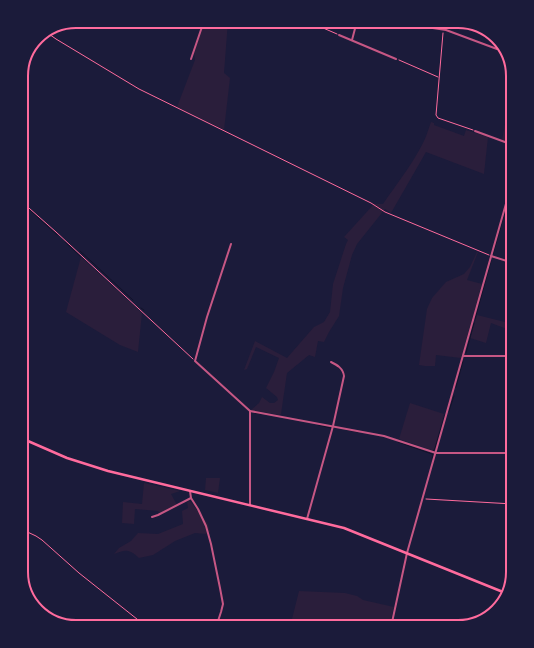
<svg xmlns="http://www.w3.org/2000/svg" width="534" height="648" font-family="'Sofia Sans Condensed',sans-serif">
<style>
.green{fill:#2a1e3b}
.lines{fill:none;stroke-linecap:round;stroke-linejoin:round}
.stream{stroke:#12122b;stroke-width:1}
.path{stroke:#ff6b9d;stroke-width:1}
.minor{stroke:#c65784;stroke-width:2}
.secondary{stroke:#ff6b9d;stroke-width:2.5}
.rim{fill:none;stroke:#ff6b9d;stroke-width:2}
</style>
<rect width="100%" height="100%" fill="#1b1b3a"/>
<!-- green -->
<g class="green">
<path d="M205,21h23l-4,52 6,5 -6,52 -47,-23 18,-47 -1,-8z"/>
<path d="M512,88h1v55l-11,-3z"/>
<path d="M431,122l3,1v2l30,11 2,-6 22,7 -4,37 -58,-22 -35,61 -6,-4 -28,35 -5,11 -9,33 -4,28 -10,16 -5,10 -6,-1 -3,16 -6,-2 -22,18 -6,41 -2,1 -28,-5 8,-7 3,-6 8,6h4l4,-3 -1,-3 -11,-9 8,-16 5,-14 -23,-11 -9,22 -3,1 11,-29 32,17 27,-31 10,-5 6,-10 3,-28 13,-40 2,-4 -4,-3 30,-33h9c13,-19 28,-38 39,-59 4,-7 6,-15 9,-23z"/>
<path d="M477,252h1l-11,28 15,4 -21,74 -25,-3 -1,11h-10l-6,-1 8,-56 5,-11 14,-16 18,-8 6,-7z"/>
<path d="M81,257l61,56 -4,39 -18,-7 -54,-33z"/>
<path d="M477,315l36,9v13l-8,-3 2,-5 -16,-6 -5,20 -16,-5z"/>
<path d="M410,403l34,11 -10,37 -35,-12z"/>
<path d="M206,478h14l-2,15 -13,-3z"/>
<path d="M144,483l36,8 -9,3 6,11 -17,8 -2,-2 -23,-2 -1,15 -12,-1 1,-21 19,2z"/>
<path d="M190,501l18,23 2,8 -4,2 -11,-1 -20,8 -22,14 -14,3c-9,-9 -14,-9 -25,-4l5,-6 12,-7 7,-8 20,1 25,-10 -1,-13 6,-3 -1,-6z"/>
<path d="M299,591l46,2 12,3 6,4 31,7 -5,20h-99z"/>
</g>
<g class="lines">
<!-- stream -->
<g class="stream">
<path d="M511,146h2"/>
<path d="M511,180l2,-6"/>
<path d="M21,202l36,33"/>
<path d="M65,242l15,14"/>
<path d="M80,251l53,49"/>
<path d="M493,254l15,-53"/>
<path d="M141,308l3,2"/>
<path d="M475,319l16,-58"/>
<path d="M466,353l8,-30"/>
<path d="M456,387l7,-26"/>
<path d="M449,411l5,-15"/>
<path d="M255,413l7,1"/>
<path d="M318,425l13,3"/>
<path d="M347,430l11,2"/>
<path d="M398,442l34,12 1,1 -1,4"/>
<path d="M433,451l1,-1 1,-2 10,-33"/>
</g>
<!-- path -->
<g class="path">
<path d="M307,21l30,13"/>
<path d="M46,32l10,7 83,50 232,114 14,9 104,43"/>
<path d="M443,33l-7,82 2,3 35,12"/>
<path d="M399,60l39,17"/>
<path d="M21,201l35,31 137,127"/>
<path d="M426,499l87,5"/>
<path d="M21,529l15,7 6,4 37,33 68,54"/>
</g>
<!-- minor -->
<g class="minor">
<path d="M395,21l12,5 19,1 20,3 51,19"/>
<path d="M443,29l3,-8"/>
<path d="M339,35l57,24"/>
<path d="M352,40l5,-19"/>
<path d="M191,59l13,-38"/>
<path d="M475,131l38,14"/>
<path d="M231,244l-24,73 -12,44 55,50 134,25 52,17h77"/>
<path d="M491,256l22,7"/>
<path d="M463,356h50"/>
<path d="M250,411v94"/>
<path d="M21,454l4,-15"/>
<path d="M190,491l1,7 7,11 8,17 5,18 9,44 3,16 -2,8 -5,15"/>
<path d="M152,517l6,-2 33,-17"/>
<path d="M307,519l26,-93 11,-50c-1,-8 -7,-11 -13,-14"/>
<path d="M391,627l16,-74 106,-374"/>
</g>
<!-- secondary -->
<path class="secondary" d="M21,438l46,20 41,13 236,57 164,66"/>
</g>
<!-- crop -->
<path d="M0 0H534V648H0ZM76 28H458A48 48 0 0 1 506 76V572A48 48 0 0 1 458 620H76A48 48 0 0 1 28 572V76A48 48 0 0 1 76 28Z" fill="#1b1b3a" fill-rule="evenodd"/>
<path class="rim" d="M76 28H458A48 48 0 0 1 506 76V572A48 48 0 0 1 458 620H76A48 48 0 0 1 28 572V76A48 48 0 0 1 76 28Z"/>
</svg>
